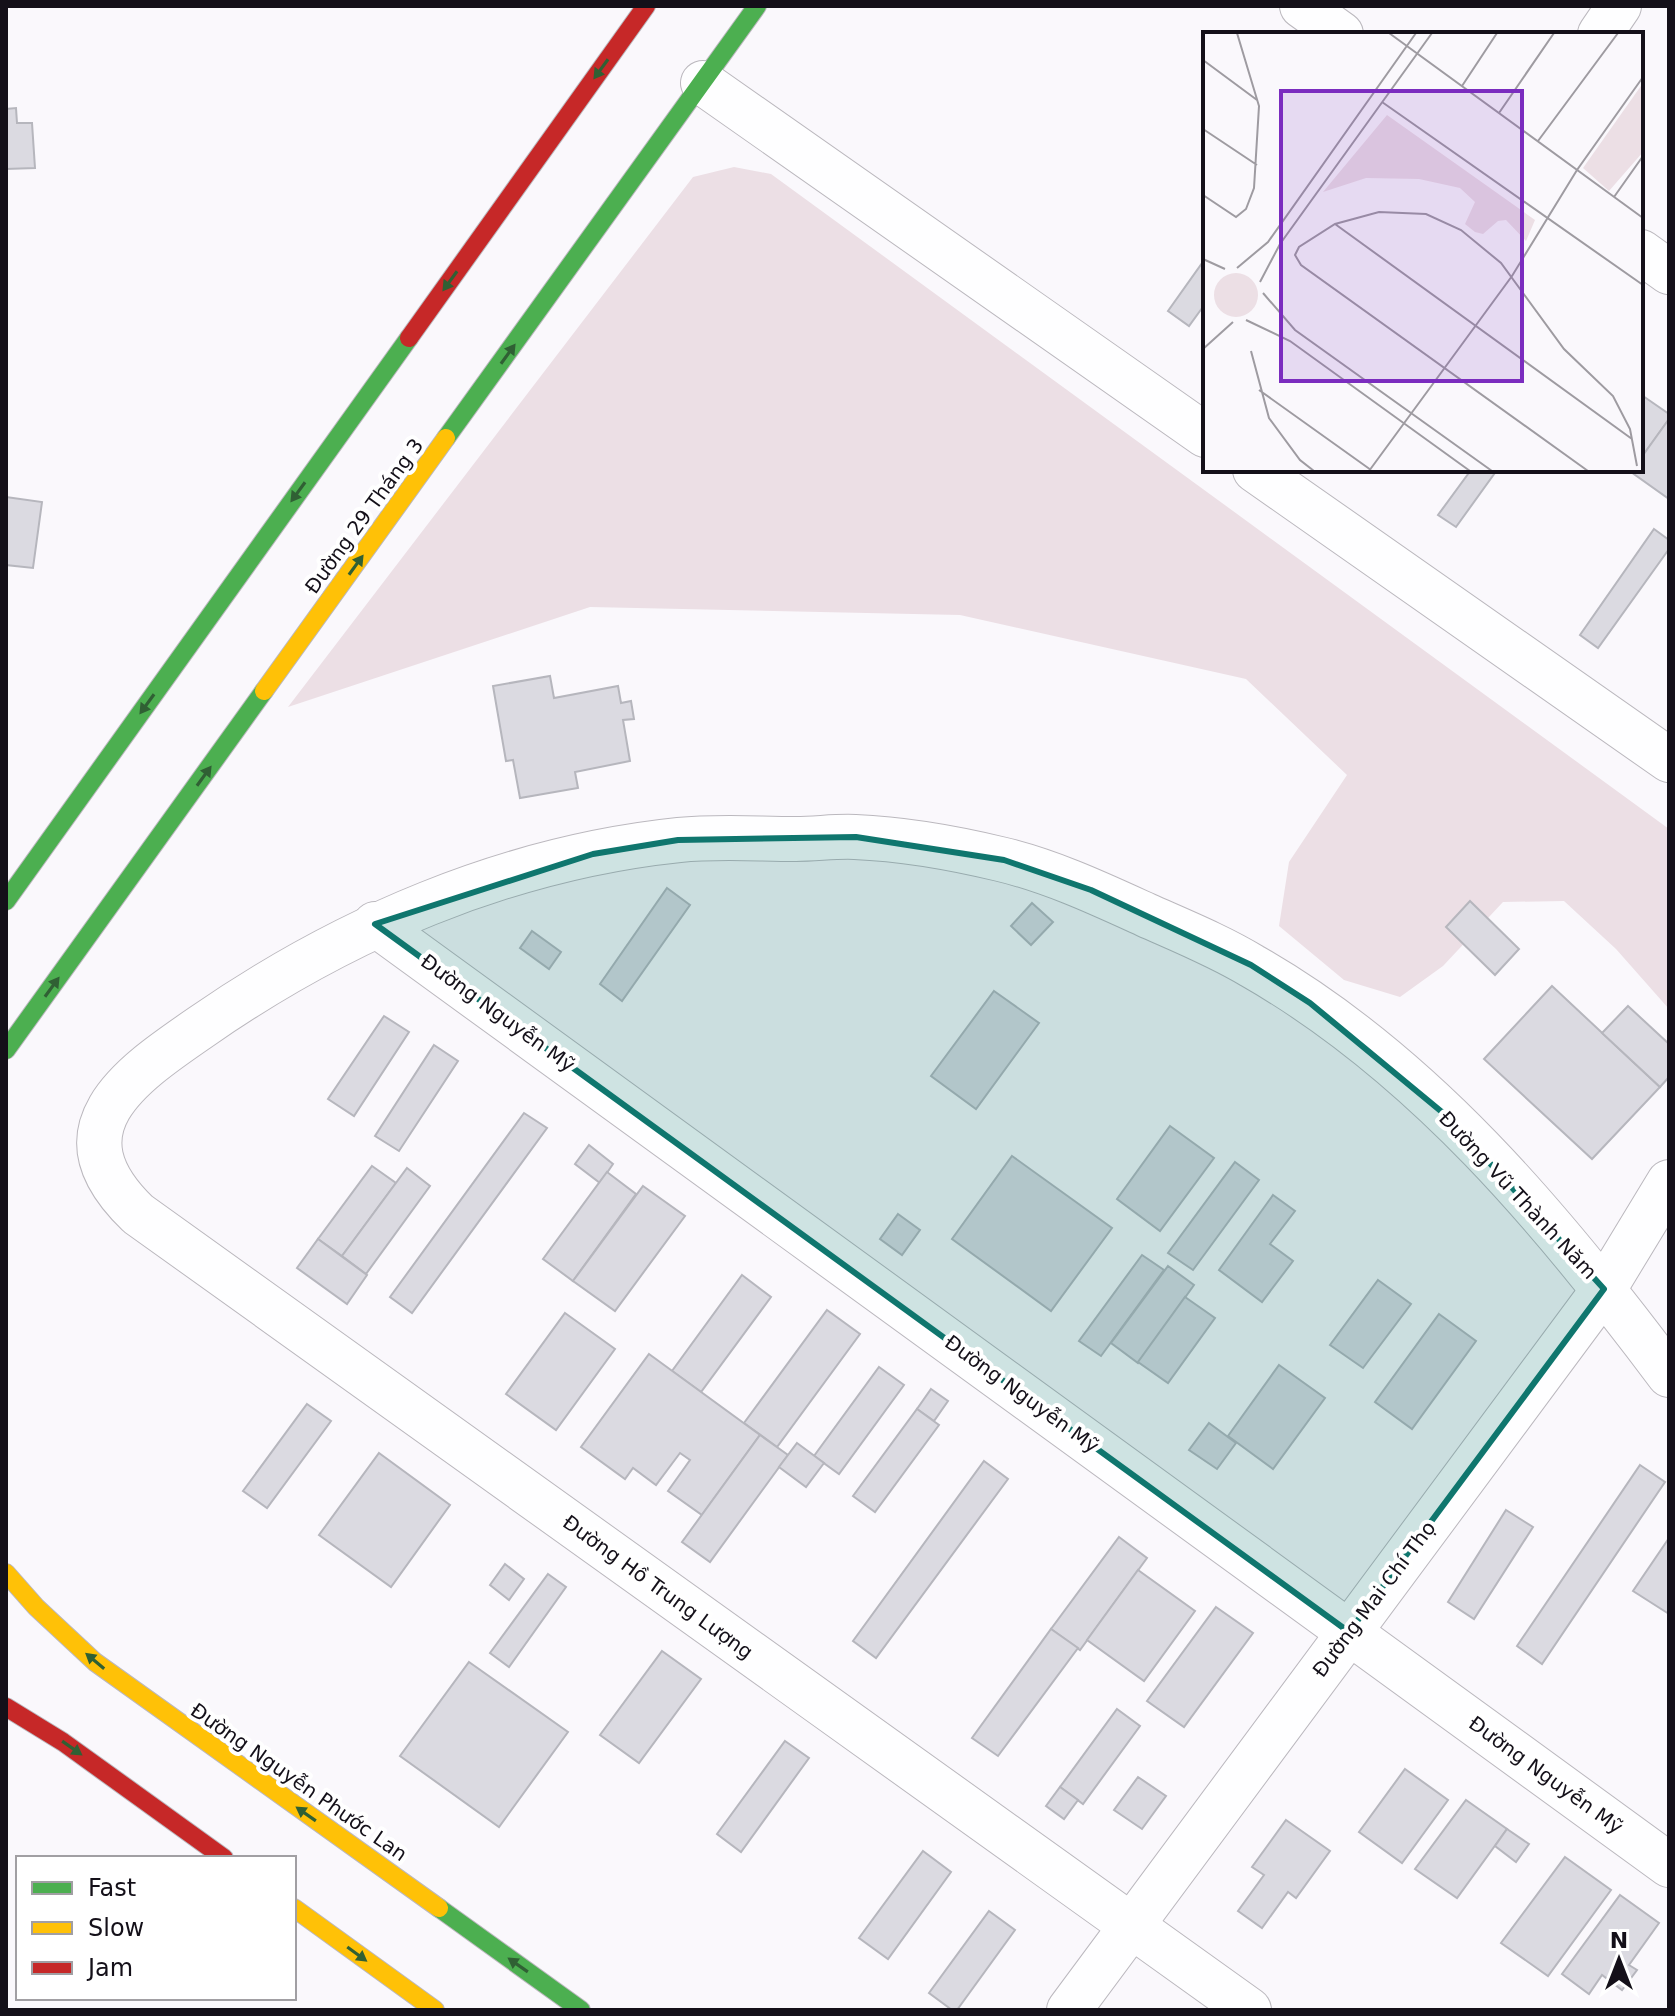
<svg xmlns="http://www.w3.org/2000/svg" width="1675" height="2016" font-family="'DejaVu Sans',sans-serif">
<style>
.green{fill:#ecdfe5}
.building{fill:#dbdae1;stroke:#b6b6bd;stroke-width:2}
.lines{fill:none;stroke-linecap:round;stroke-linejoin:round}
.street-casing{stroke:#bbb8be;stroke-width:46}
.fast-casing{stroke:#bbb8be;stroke-width:20}
.slow-casing{stroke:#bbb8be;stroke-width:20}
.jam-casing{stroke:#bbb8be;stroke-width:20}
.street{stroke:#fefeff;stroke-width:44}
.fast{stroke:#4caf50;stroke-width:18}
.slow{stroke:#ffc107;stroke-width:18}
.jam{stroke:#c62828;stroke-width:18}
.oneway{fill:#306034}
.marked{fill:#0f766e;fill-opacity:0.2;stroke:#0f766e;stroke-width:6;stroke-linejoin:round}
.labels{text-anchor:middle;stroke-width:8;stroke-linejoin:round;paint-order:stroke}
.street-label{font-size:20px;fill:#141019;stroke:#fff}
.inset-road{fill:none;stroke:#9e9ba1;stroke-width:2}
.view{fill:#7b2cbf;fill-opacity:0.15;stroke:#7b2cbf;stroke-width:4}
.inset-edge{fill:none;stroke:#141019;stroke-width:4}
</style>
<rect width="100%" height="100%" fill="#faf8fc"/>
<!-- green -->
<path class="green" d="M734,167l37,7 898,655v180l-53,-60 -52,-48 -61,1 -60,64 -43,31 -56,-17 -65,-54 10,-64 58,-87 -101,-96 -286,-64 -370,-8 -302,100 405,-530z"/>
<!-- building -->
<g class="building">
<path d="M16,108l1,15h15l3,45 -29,1v-60z"/>
<path d="M1205,259v45l-16,22 -21,-15z"/>
<path d="M1643,396l26,18v5l-28,39z"/>
<path d="M1669,419v80l-38,-27 10,-2v-12z"/>
<path d="M1471,470h26l-41,57 -18,-12z"/>
<path d="M6,497l36,5 -9,66 -27,-3z"/>
<path d="M1654,529l15,11v9l-71,99 -18,-13z"/>
<path d="M550,676l4,22 64,-12 3,17 10,-2 3,18 -11,1 7,41 -55,11 3,16 -58,10 -7,-38 -7,1 -13,-75z"/>
<path d="M667,888l23,17 -68,96 -22,-17z"/>
<path d="M1470,901l49,48 -24,26 -49,-48z"/>
<path d="M1032,903l21,19 -22,23 -20,-19z"/>
<path d="M532,931l29,21 -12,17 -29,-21z"/>
<path d="M1552,986l108,101 -68,72 -108,-100z"/>
<path d="M994,991l45,32 -63,86 -45,-33z"/>
<path d="M1628,1006l41,38v33l-9,10 -58,-54z"/>
<path d="M384,1016l25,16 -55,84 -26,-17z"/>
<path d="M434,1045l24,16 -59,90 -24,-15z"/>
<path d="M524,1113l23,15 -135,185 -22,-16z"/>
<path d="M1170,1126l44,32 -54,73 -43,-32z"/>
<path d="M589,1145l24,19 -13,19 -25,-19z"/>
<path d="M1012,1156l100,72 -61,83 -99,-72z"/>
<path d="M1235,1162l24,18 -66,90 -25,-17z"/>
<path d="M372,1166l24,17 -54,73 -24,-17z"/>
<path d="M407,1168l23,18 -64,88 -24,-18z"/>
<path d="M607,1172l29,22 -63,87 -30,-22z"/>
<path d="M643,1186l42,30 -70,95 -42,-30z"/>
<path d="M1273,1195l22,16 -25,33 23,17 -31,41 -43,-32z"/>
<path d="M898,1214l22,16 -18,25 -22,-16z"/>
<path d="M318,1239l49,36 -20,29 -50,-36z"/>
<path d="M1142,1255l22,15 -63,86 -22,-15z"/>
<path d="M1168,1266l26,19 -56,78 -27,-20z"/>
<path d="M742,1275l29,22 -70,95 -29,-21z"/>
<path d="M1378,1280l33,24 -48,64 -33,-23z"/>
<path d="M1185,1297l30,21 -47,65 -30,-21z"/>
<path d="M827,1310l33,24 -83,113 -33,-24z"/>
<path d="M565,1313l50,36 -59,81 -50,-36z"/>
<path d="M1439,1314l37,27 -64,88 -37,-27z"/>
<path d="M649,1354l111,81 -58,80 -34,-24 22,-31 -10,-7 -24,32 -23,-17 -8,11 -44,-32z"/>
<path d="M1279,1365l46,33 -52,71 -45,-33z"/>
<path d="M879,1367l25,18 -65,89 -25,-18z"/>
<path d="M931,1389l17,12 -14,20 -17,-12z"/>
<path d="M307,1404l24,17 -64,87 -24,-17z"/>
<path d="M917,1409l22,16 -64,87 -22,-16z"/>
<path d="M1209,1423l27,20 -19,26 -28,-19z"/>
<path d="M760,1435l28,20 -78,107 -28,-20z"/>
<path d="M797,1443l27,20 -18,24 -27,-20z"/>
<path d="M379,1453l71,52 -59,82 -72,-52z"/>
<path d="M984,1461l24,18 -132,179 -23,-17z"/>
<path d="M1640,1465l25,17 -123,182 -25,-18z"/>
<path d="M1506,1510l27,17 -59,92 -26,-17z"/>
<path d="M1119,1537l28,21 -67,92 -29,-21z"/>
<path d="M1669,1538v76l-36,-23z"/>
<path d="M505,1564l19,15 -15,21 -19,-15z"/>
<path d="M1138,1570l57,41 -51,70 -57,-41z"/>
<path d="M548,1574l18,13 -57,80 -19,-14z"/>
<path d="M1216,1607l37,26 -69,94 -37,-26z"/>
<path d="M1051,1629l27,19 -80,108 -26,-18z"/>
<path d="M662,1651l39,28 -62,84 -39,-28z"/>
<path d="M469,1662l99,70 -69,95 -99,-71z"/>
<path d="M1117,1709l23,17 -57,78 -23,-17z"/>
<path d="M785,1741l24,17 -68,94 -24,-18z"/>
<path d="M1405,1769l43,31 -46,63 -43,-31z"/>
<path d="M1138,1777l28,19 -24,33 -28,-19z"/>
<path d="M1060,1787l18,13 -14,19 -18,-13z"/>
<path d="M1466,1800l41,29 -50,69 -42,-29z"/>
<path d="M1286,1820l44,31 -34,47 -8,-6 -26,36 -24,-17 26,-36 -12,-8z"/>
<path d="M1507,1829l22,15 -13,18 -21,-16z"/>
<path d="M923,1851l28,21 -63,87 -29,-21z"/>
<path d="M1565,1857l46,33 -63,86 -47,-33z"/>
<path d="M1620,1895l39,28 -30,42 8,5 -15,20 -20,-15 -13,19 -27,-20z"/>
<path d="M989,1911l26,19 -58,80h-5l-23,-17z"/>
</g>
<g class="lines">
<defs>
<g id="street">
<path d="M1302,6l39,28"/>
<path d="M1600,34l19,-28"/>
<path d="M703,83l502,352"/>
<path d="M1641,252l28,20"/>
<path d="M1255,470l414,290"/>
<path d="M375,924l1294,941"/>
<path d="M1069,2010l535,-721 65,-107"/>
<path d="M1249,2010l-1111,-796c-87,-84 -10,-137 63,-187 141,-98 305,-169 478,-187 39,-4 78,-1 117,-1 20,0 40,-3 59,-2 48,2 99,11 145,22 51,12 100,35 146,56 36,16 73,31 106,51 170,97 301,254 417,409"/>
</g>
<g id="fast">
<path d="M446,438l311,-432"/>
<path d="M6,901l403,-563"/>
<path d="M6,1050l258,-359"/>
<path d="M439,1908l142,102"/>
</g>
<g id="slow">
<path d="M264,691l182,-253"/>
<path d="M6,1573l30,34 59,55 344,246"/>
<path d="M294,1908l141,102"/>
</g>
<g id="jam">
<path d="M409,338l237,-332"/>
<path d="M6,1707l57,35 161,116"/>
</g>
</defs>
<!-- street casing -->
<use href="#street" class="street-casing"/>
<!-- fast casing -->
<use href="#fast" class="fast-casing"/>
<!-- slow casing -->
<use href="#slow" class="slow-casing"/>
<!-- jam casing -->
<use href="#jam" class="jam-casing"/>
<!-- street -->
<use href="#street" class="street"/>
<!-- fast -->
<use href="#fast" class="fast"/>
<!-- slow -->
<use href="#slow" class="slow"/>
<!-- jam -->
<use href="#jam" class="jam"/>
</g>
<!-- one-way arrows -->
<defs><path id="oneway-solid" d="M-6-.8H1V-3.2L6.5 0L1 3.2V.8H-6Z" transform="scale(2)"/></defs>
<g class="oneway">
<use href="#oneway-solid" transform="translate(601 69) rotate(126)"/>
<use href="#oneway-solid" transform="translate(450 281) rotate(126)"/>
<use href="#oneway-solid" transform="translate(508 354) rotate(-54)"/>
<use href="#oneway-solid" transform="translate(298 492) rotate(126)"/>
<use href="#oneway-solid" transform="translate(356 565) rotate(-54)"/>
<use href="#oneway-solid" transform="translate(147 704) rotate(126)"/>
<use href="#oneway-solid" transform="translate(204 776) rotate(-54)"/>
<use href="#oneway-solid" transform="translate(52 987) rotate(-54)"/>
<use href="#oneway-solid" transform="translate(95 1661) rotate(-140)"/>
<use href="#oneway-solid" transform="translate(72 1748) rotate(35)"/>
<use href="#oneway-solid" transform="translate(306 1814) rotate(-145)"/>
<use href="#oneway-solid" transform="translate(357 1954) rotate(36)"/>
<use href="#oneway-solid" transform="translate(518 1965) rotate(-145)"/>
</g>
<!-- marked area -->
<path class="marked" d="M856,837l148,23 87,30 160,75 59,38 138,114 156,172 -255,343 -974,-708 218,-70 85,-14z"/>
<g class="labels">
<!-- street labels -->
<g class="street-label">
<text transform="translate(364 516) rotate(-54)" y="7">Đường 29 Tháng 3</text>
<text transform="translate(498 1013) rotate(36)" y="7">Đường Nguyễn Mỹ</text>
<text transform="translate(1518 1195) rotate(47)" y="7">Đường Vũ Thành Năm</text>
<text transform="translate(1022 1394) rotate(36)" y="7">Đường Nguyễn Mỹ</text>
<text transform="translate(658 1587) rotate(36)" y="7">Đường Hồ Trung Lượng</text>
<text transform="translate(1374 1599) rotate(-53)" y="7">Đường Mai Chí Thọ</text>
<text transform="translate(1546 1775) rotate(36)" y="7">Đường Nguyễn Mỹ</text>
<text transform="translate(299 1782) rotate(35)" y="7">Đường Nguyễn Phước Lan</text>
</g>
</g>
<!-- overview -->
<g transform="translate(1203 32)">
<rect width="440" height="440" fill="#faf8fc"/>
<path d="M440,51v69l-34,39 -26,-23zM184,83l148,105 -9,21 -20,-21 -8,1 -15,13 -8,-2 -10,-8 10,-22 -15,-14 -41,-9 -53,-1 -43,14zM11 263a22 22 0 1 1 44 0a22 22 0 1 1-44 0Z" fill="#ecdfe5"/>
<path class="inset-road" d="M186,1l254,185M0,28l54,40M259,54l35,-53M179,70l261,183M296,81l55,-80M0,97l54,36M335,109l80,-108M0,163l33,22 10,-8 8,-21 5,-82 -22,-73M411,165l29,-41M132,192l297,215M0,227l22,10M34,236l31,-26 148,-209M57,250l20,-38 152,-211M60,261l32,37 197,141M43,288l44,21 180,130M0,317l30,-27M48,319l18,67 31,42 14,11M56,358l112,80M166,439l143,-195 65,-106 66,-93M385,439l-287,-206 -6,-10 4,-8 36,-23 44,-12 47,2 35,16 40,33 63,86 49,47 17,33 7,37"/>
<path class="view" d="M78,59h241v290h-241z"/>
<rect width="440" height="440" class="inset-edge"/>
</g>
<!-- border -->
<rect width="1675" height="2016" fill="none" stroke="#141019" stroke-width="16"/>
<!-- legend -->
<rect x="16" y="1856" width="280" height="144" fill="#ffffff" stroke="#a19fa3" stroke-width="2"/>
<rect x="32" y="1882" width="40" height="12" fill="#4caf50" stroke="#a19fa3" stroke-width="2"/>
<text x="88" y="1896" font-size="24" fill="#141019">Fast</text>
<rect x="32" y="1922" width="40" height="12" fill="#ffc107" stroke="#a19fa3" stroke-width="2"/>
<text x="88" y="1936" font-size="24" fill="#141019">Slow</text>
<rect x="32" y="1962" width="40" height="12" fill="#c62828" stroke="#a19fa3" stroke-width="2"/>
<text x="88" y="1976" font-size="24" fill="#141019">Jam</text>
<!-- north arrow -->
<g transform="translate(1619 1960)" stroke="#ffffff" stroke-width="6" paint-order="stroke">
<path d="M0-6L14 30L0 20L-14 30Z" fill="#141019"/>
<text y="-12" font-size="22" font-weight="bold" text-anchor="middle" fill="#141019">N</text>
</g>
</svg>
